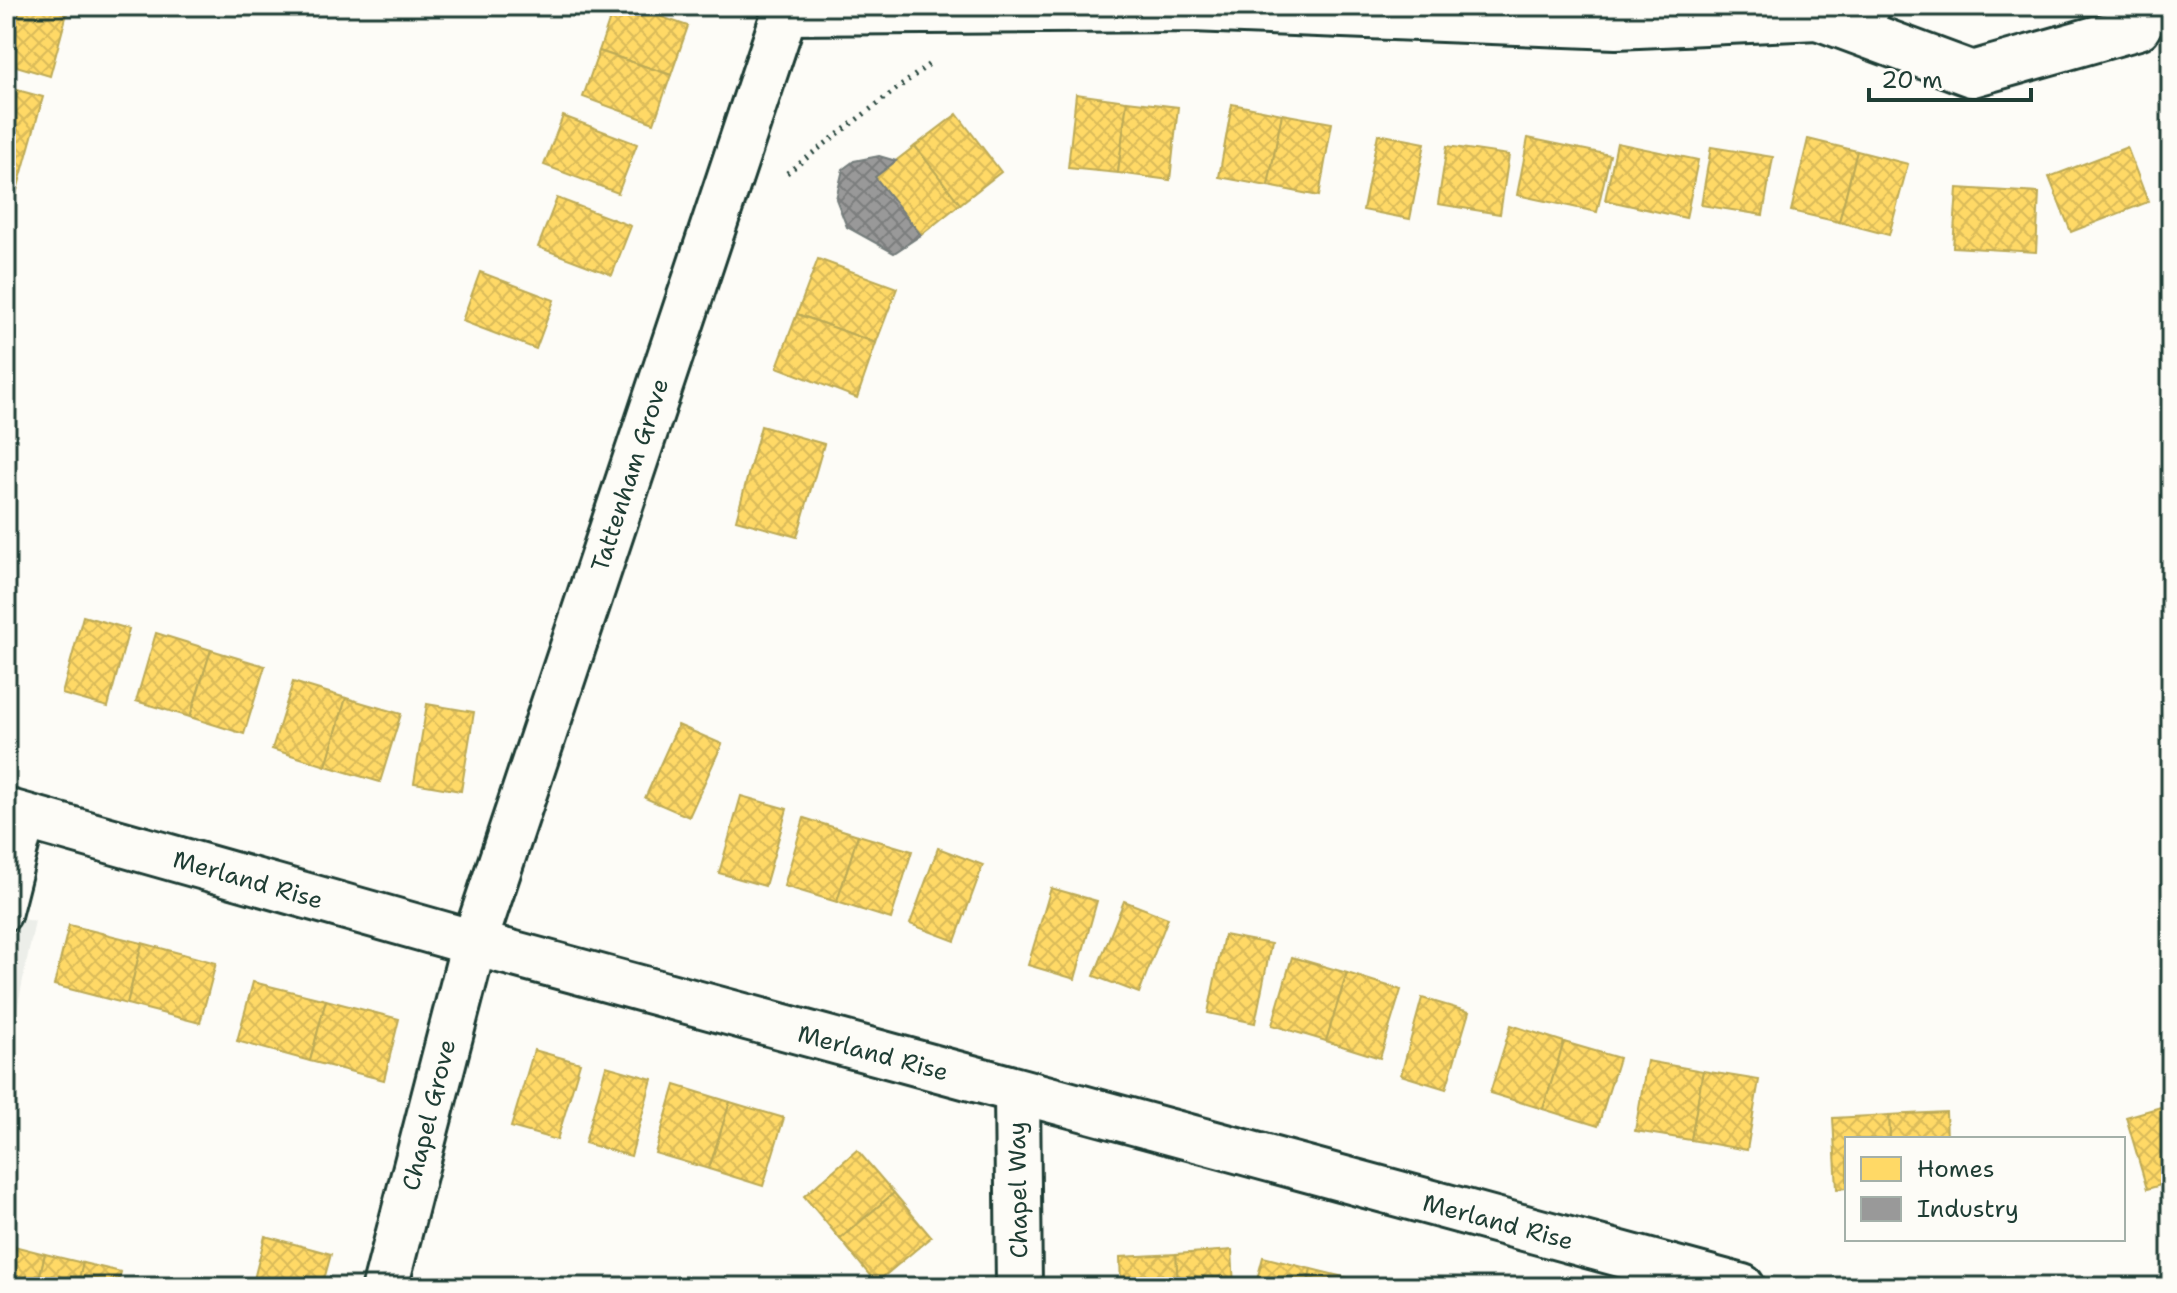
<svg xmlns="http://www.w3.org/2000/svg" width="2177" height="1293" font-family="'Shantell Sans',sans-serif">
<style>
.built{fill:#eceee9}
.homes{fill:url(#homes-cross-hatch);stroke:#bcaa57;stroke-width:2}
.industry{fill:url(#industry-cross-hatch);stroke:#747d7b;stroke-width:2}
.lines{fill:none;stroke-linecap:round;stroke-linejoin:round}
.lane-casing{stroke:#1f3d34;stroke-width:34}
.street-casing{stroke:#1f3d34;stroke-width:50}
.secondary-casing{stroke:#1f3d34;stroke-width:50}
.path{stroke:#1f3d34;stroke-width:5;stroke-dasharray:2 6;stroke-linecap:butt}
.lane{stroke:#fdfcf7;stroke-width:28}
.street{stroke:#fdfcf7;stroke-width:44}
.secondary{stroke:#fdfcf7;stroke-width:44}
.labels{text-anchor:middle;stroke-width:8;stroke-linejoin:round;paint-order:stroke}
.street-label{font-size:24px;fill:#1f3d34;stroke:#fdfcf7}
</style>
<defs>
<pattern id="homes-cross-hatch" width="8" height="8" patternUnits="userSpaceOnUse" patternTransform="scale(2)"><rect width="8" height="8" fill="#ffd966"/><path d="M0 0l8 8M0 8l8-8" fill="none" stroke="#dabb59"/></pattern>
<pattern id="industry-cross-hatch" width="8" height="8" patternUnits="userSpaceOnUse" patternTransform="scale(2)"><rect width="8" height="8" fill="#999"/><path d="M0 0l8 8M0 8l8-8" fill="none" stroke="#7c7e7e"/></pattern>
</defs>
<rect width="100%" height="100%" fill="#fdfcf7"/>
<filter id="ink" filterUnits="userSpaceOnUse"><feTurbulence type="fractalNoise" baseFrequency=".0125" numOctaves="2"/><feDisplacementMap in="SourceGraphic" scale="16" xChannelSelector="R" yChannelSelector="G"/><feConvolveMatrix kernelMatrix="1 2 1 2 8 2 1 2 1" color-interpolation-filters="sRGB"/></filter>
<g filter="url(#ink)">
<!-- built -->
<path class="built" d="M6,917l29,4 -29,142z"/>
<!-- homes -->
<g class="homes">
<path d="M8,6h61l-19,70 -44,-13z"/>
<path d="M614,6h16l58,20 -17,49 -72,-24z"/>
<path d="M599,51l72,24 -17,48 -71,-26z"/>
<path d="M6,87l37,10 -37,133z"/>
<path d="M1076,94l51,7 -9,72 -50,-5z"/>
<path d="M1127,101l51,6 -8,73 -52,-7z"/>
<path d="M1232,104l50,10 -14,72 -49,-9z"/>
<path d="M957,114l44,58 -41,32 -45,-58z"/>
<path d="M1282,114l50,9 -13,73 -51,-10z"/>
<path d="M563,116l74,28 -19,49 -74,-28z"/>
<path d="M1378,134l47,9 -15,76 -47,-9z"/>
<path d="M1528,138l82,17 -13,57 -80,-17z"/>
<path d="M1808,139l49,12 -18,71 -48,-11z"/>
<path d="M1617,143l81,17 -12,58 -81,-18z"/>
<path d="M915,146l45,58 -39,31 -46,-58z"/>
<path d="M1447,146l62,9 -9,59 -62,-10z"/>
<path d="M1711,147l62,10 -10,58 -62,-10z"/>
<path d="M2127,147l21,55 -77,30 -22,-55z"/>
<path d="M1857,151l51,13 -19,71 -50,-13z"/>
<path d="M1957,188l82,5 -3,59 -83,-5z"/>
<path d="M557,198l74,28 -19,49 -74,-28z"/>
<path d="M818,259l79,29 -21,55 -79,-29z"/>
<path d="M480,272l74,28 -18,49 -74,-28z"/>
<path d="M797,314l79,29 -19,55 -80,-31z"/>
<path d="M761,426l63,18 -27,93 -61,-17z"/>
<path d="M83,616l46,13 -21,78 -46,-13z"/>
<path d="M156,633l55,17 -21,67 -54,-16z"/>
<path d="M211,650l54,16 -21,68 -54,-17z"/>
<path d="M293,682l53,16 -20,68 -54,-17z"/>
<path d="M346,698l55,16 -21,68 -54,-16z"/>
<path d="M427,704l47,8 -13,79 -47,-8z"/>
<path d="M678,725l44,19 -33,73 -44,-19z"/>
<path d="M741,796l46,13 -22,77 -46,-13z"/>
<path d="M804,818l54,17 -21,67 -53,-16z"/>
<path d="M858,835l54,16 -21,68 -54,-17z"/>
<path d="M938,848l45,17 -28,76 -45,-17z"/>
<path d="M1051,888l46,13 -22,78 -47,-14z"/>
<path d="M1124,901l44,17 -29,75 -45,-17z"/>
<path d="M69,925l73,18 -15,61 -73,-19z"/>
<path d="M1224,935l47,9 -16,79 -47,-10z"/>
<path d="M142,943l74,20 -16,60 -73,-19z"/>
<path d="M1292,957l55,16 -21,68 -54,-16z"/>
<path d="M1347,973l54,17 -21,68 -54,-17z"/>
<path d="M253,982l73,18 -16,61 -73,-20z"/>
<path d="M1422,998l47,14 -23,77 -45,-14z"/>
<path d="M326,1000l73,19 -15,61 -74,-19z"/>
<path d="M1511,1025l53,17 -21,67 -53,-16z"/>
<path d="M1564,1042l55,16 -21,68 -55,-17z"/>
<path d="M534,1050l46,13 -23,77 -46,-13z"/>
<path d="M1647,1061l56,10 -12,69 -56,-9z"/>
<path d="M606,1066l46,13 -21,77 -46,-13z"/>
<path d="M1703,1071l56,9 -12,70 -56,-10z"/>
<path d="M675,1085l55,17 -21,67 -54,-16z"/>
<path d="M730,1102l54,16 -21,68 -54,-17z"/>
<path d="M2171,1104v78l-24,7 -21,-72z"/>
<path d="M1946,1112l1,27h-57l-1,-24z"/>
<path d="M1889,1115l1,24h-43v49l-10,1 -4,-71z"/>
<path d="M857,1150l37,43 -54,46 -36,-43z"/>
<path d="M894,1193l37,44 -55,46 -36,-44z"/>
<path d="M265,1236l66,18 -9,33h-70z"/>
<path d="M6,1244l39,10 -8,33h-31z"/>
<path d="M1232,1250l2,37h-56l-2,-33z"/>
<path d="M45,1254l38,9 -6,24h-40z"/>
<path d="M1176,1254l2,33h-57l-1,-30z"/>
<path d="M1263,1257l48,12 -4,18h-52z"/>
<path d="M83,1263l38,9 -4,15h-40z"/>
<path d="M1311,1269l53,13 -1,5h-56z"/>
</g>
<!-- industry -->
<path class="industry" d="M879,156l17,5 -21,16 46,58 -27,18 -47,-26 -11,-28 7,-30 11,-8z"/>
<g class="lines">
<defs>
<path id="lane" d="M6,916l25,-98"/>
<g id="street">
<path d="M785,12l407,-3 424,17 202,-9 50,-11"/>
<path d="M1818,17l154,57 166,-47 11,-21"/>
<path d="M1017,1092l2,195"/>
<path d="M385,1287l89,-344 313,-937"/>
</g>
<path id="secondary" d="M6,811l468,132 1268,344"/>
</defs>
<!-- lane casing -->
<use href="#lane" class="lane-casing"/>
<!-- street casing -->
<use href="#street" class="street-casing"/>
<!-- secondary casing -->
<use href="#secondary" class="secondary-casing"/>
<!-- path -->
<path class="path" d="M787,173l145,-111"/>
<!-- lane -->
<use href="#lane" class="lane"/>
<!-- street -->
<use href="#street" class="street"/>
<!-- secondary -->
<use href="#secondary" class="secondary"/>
</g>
</g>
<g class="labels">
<!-- street labels -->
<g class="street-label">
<text transform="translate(630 475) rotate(-72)" y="8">Tattenham Grove</text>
<text transform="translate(248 880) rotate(16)" y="8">Merland Rise</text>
<text transform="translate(873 1053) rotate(15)" y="8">Merland Rise</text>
<text transform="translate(429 1115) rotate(-76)" y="8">Chapel Grove</text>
<text transform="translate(1018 1190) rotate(-91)" y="8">Chapel Way</text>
<text transform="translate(1498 1222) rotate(15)" y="8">Merland Rise</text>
</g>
</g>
<!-- margin -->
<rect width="2177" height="1293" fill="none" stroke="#fdfcf7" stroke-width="32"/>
<rect x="16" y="16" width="2145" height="1261" fill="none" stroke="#1f3d34" stroke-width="3" filter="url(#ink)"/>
<!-- legend -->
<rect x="1845" y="1137" width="280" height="104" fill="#fdfcf7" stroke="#a4b0a9" stroke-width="2"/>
<rect x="1861" y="1157" width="40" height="24" fill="#ffd966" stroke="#a4b0a9" stroke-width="2"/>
<text x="1917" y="1177" font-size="24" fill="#1f3d34">Homes</text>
<rect x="1861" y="1197" width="40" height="24" fill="#999999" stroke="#a4b0a9" stroke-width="2"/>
<text x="1917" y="1217" font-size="24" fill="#1f3d34">Industry</text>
<!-- scale -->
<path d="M1869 88v12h162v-12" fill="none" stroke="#1f3d34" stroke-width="4"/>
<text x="1881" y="88" font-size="24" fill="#1f3d34" stroke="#fdfcf7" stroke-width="6" paint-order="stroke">20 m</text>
</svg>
